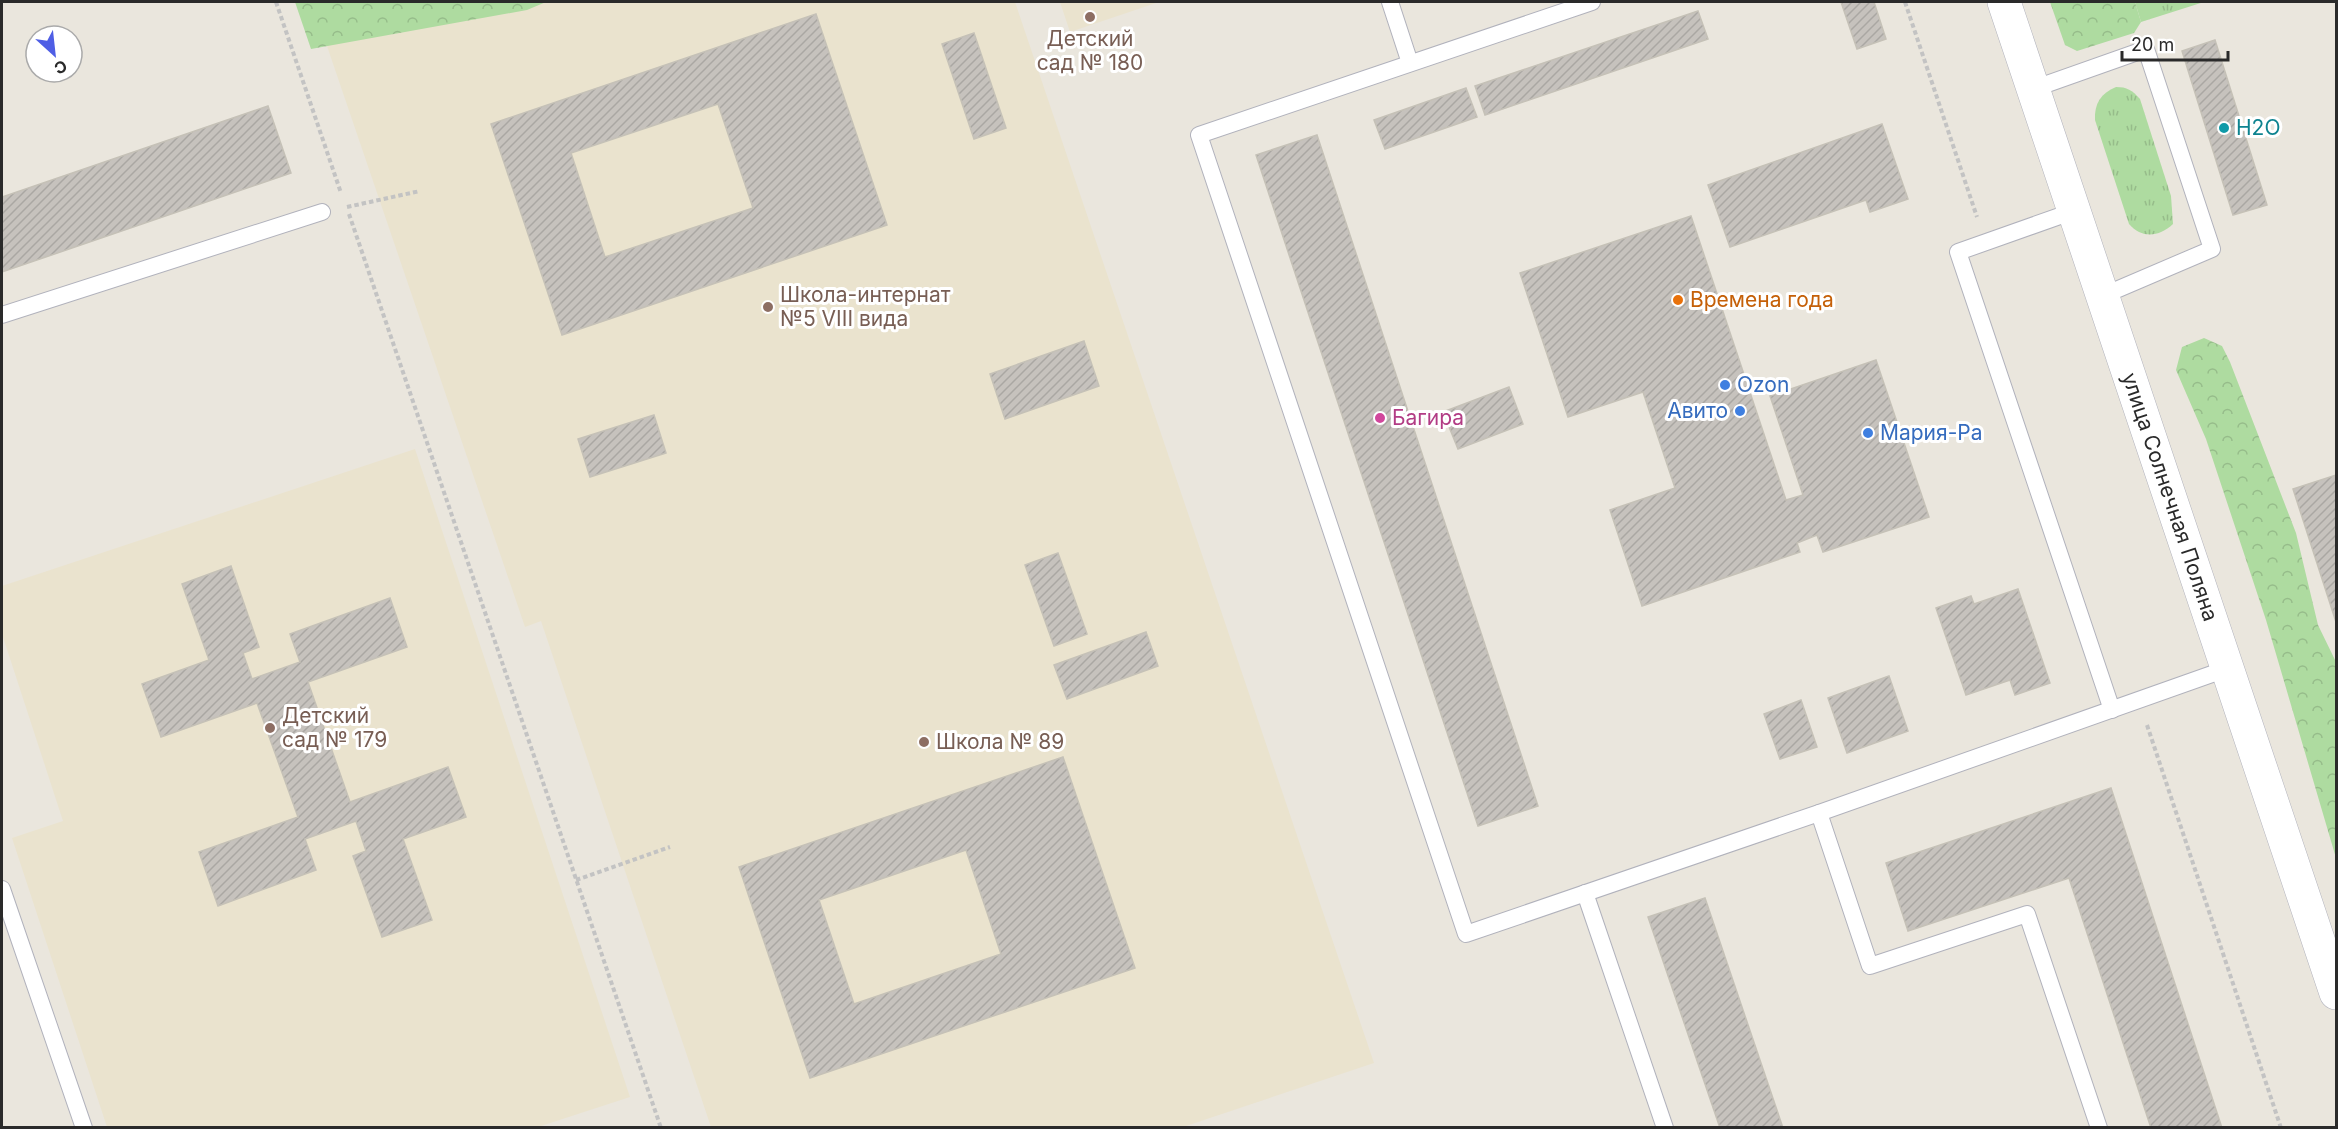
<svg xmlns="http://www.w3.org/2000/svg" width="2338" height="1129" font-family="Inter,sans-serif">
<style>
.education{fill:#eae3ce}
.grass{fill:url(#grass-tufts)}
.forest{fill:url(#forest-crowns)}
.building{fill:url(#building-hatch);stroke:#c5c1b7;stroke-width:1.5;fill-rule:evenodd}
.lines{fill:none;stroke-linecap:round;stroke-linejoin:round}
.service-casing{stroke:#b1b2bc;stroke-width:18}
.tertiary-casing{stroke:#b1b2bc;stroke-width:34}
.path{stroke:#c3c3c3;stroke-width:4;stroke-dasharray:4.5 3;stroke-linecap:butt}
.service{stroke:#fff;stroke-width:16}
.tertiary{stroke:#fff;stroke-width:33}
.education-dot{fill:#8d6e63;stroke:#fff;stroke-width:2}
.culture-dot{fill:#0f9aa8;stroke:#fff;stroke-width:2}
.food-dot{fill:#e8710a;stroke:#fff;stroke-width:2}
.shop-dot{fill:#3f7fe0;stroke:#fff;stroke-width:2}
.hotel-dot{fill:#d1479c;stroke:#fff;stroke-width:2}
.labels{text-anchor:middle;stroke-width:6;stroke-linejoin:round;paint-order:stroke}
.education-label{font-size:21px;fill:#785e54;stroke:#fff;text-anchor:start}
.culture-label{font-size:21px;fill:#0d838f;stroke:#fff;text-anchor:start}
.food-label{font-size:21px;fill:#c56008;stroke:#fff;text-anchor:start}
.shop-label{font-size:21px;fill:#366cbe;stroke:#fff;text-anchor:start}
.hotel-label{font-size:21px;fill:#b23c85;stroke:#fff;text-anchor:start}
.street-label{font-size:21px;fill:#2a2a2a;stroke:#fff}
</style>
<defs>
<pattern id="grass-tufts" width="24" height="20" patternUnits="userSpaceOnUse" patternTransform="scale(1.5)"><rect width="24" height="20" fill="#aedba0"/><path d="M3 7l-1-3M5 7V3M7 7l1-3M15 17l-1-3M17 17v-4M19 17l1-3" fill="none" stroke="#96bc8a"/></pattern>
<pattern id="forest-crowns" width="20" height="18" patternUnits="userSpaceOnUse" patternTransform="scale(1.5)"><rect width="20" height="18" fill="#aedba0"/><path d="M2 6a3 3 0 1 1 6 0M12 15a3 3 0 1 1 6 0" fill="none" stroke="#96bc8a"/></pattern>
<pattern id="building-hatch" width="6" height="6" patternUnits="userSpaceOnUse" patternTransform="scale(1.5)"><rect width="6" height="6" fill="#c6c2bd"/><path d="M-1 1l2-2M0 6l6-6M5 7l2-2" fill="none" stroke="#aaa7a3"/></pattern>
</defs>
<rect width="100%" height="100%" fill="#eae6dd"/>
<!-- education -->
<g class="education">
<path d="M312,2h703l359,1061 -191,64h-472l-170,-506 -16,6z"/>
<path d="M1060,2h99l-89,30z"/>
<path d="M415,449l215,648 -92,30h-431l-95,-289 51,-17 -61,-187v-48z"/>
</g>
<!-- grass -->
<g class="grass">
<path d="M2135,2h69l-63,20z"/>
<path d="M2116,87c11,0 16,3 24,12l31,97 2,28c-14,13 -31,15 -44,0l-34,-104c-1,-16 6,-27 21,-33z"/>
</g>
<!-- forest -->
<g class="forest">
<path d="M295,2h251l-19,8 -216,39z"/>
<path d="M2050,2h85l6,20 -7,11 -57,18 -12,-6z"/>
<path d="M2204,338l18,8 8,16 66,171 22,92 18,37v196l-70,-238 -60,-181 -30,-69 6,-23z"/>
</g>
<!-- building -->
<g class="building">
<path d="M1841,2h33l12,37 -29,10z"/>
<path d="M1698,11l10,28 -223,76 -10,-29z"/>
<path d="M816,14l71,211 -325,110 -71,-211zM718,104l35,104 -148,49 -34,-104z"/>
<path d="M974,33l32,95 -32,11 -32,-95z"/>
<path d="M2215,40l52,165 -34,10 -51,-164z"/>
<path d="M1466,88l11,29 -92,32 -11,-29z"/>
<path d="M268,106l23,67 -289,99v-75z"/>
<path d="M1882,124l26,75 -38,13 -4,-12 -136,47 -22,-62z"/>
<path d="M1317,135l221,671 -60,20 -222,-671z"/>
<path d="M1691,216l95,284 17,-5 -33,-99 106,-36 53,157 -106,35 -6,-17 -20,8 3,9 -158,54 -32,-96 65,-22 -32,-96 -75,25 -48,-144z"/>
<path d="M1084,341l15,45 -94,33 -15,-45z"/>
<path d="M1509,387l14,37 -65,25 -15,-37z"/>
<path d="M654,415l12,38 -76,24 -12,-38z"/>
<path d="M2336,475v147l-43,-133z"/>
<path d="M1058,553l29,81 -33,12 -29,-81z"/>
<path d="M231,566l28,81 -16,6 9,26 48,-17 -10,-28 100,-36 17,49 -99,35 42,120 98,-35 18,50 -63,22 29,81 -50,17 -29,-81 13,-5 -10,-30 -51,18 11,31 -98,36 -19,-54 99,-35 -41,-114 -96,34 -19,-53 67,-24 -27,-76z"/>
<path d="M2018,589l32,94 -35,12 -5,-15 -44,15 -30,-87 35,-12 3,8z"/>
<path d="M1146,632l12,34 -91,33 -13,-34z"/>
<path d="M1889,676l19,55 -61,22 -19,-55z"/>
<path d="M1801,700l16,47 -37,12 -16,-45z"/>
<path d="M1063,757l72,211 -325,110 -71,-211zM966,850l35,104 -147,50 -35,-104z"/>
<path d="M2111,788l111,340h-71l-82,-250 -161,53 -22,-68z"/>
<path d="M1705,898l78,230h-63l-72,-211z"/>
</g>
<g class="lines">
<defs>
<g id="service">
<path d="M1390,2l20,61"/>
<path d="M1592,2l-393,133 267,799 353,-121 410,-145"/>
<path d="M2033,89l113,-40 66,200 -110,47"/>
<path d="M2074,211l-116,41 154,458"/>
<path d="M2,315l320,-103"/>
<path d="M1819,813l51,153 157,-52 72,214"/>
<path d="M2,889l82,239"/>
<path d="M1585,893l80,235"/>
</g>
<g id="tertiary">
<path id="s1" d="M2004,2l332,991"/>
</g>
</defs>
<!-- service casing -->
<use href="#service" class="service-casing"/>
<!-- tertiary casing -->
<use href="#tertiary" class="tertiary-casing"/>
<!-- path -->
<g class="path">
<path d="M276,2l65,191"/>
<path d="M1905,2l72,215"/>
<path d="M347,207l73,-16"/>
<path d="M349,214l312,914"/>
<path d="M2147,725l134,403"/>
<path d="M576,880l94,-33"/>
</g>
<!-- service -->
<use href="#service" class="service"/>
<!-- tertiary -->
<use href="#tertiary" class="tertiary"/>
</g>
<!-- markers -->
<g class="education-dot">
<circle cx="1090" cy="17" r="6"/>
<circle cx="768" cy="307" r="6"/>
<circle cx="270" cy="728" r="6"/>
<circle cx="924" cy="742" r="6"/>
</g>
<circle class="culture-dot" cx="2224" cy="128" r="6"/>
<circle class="food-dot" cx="1678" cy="300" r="6"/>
<g class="shop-dot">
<circle cx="1725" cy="385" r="6"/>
<circle cx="1740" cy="411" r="6"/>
<circle cx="1868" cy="433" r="6"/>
</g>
<circle class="hotel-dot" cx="1380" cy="418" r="6"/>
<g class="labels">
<!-- education labels -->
<g class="education-label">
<text x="1090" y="46" text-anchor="middle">Детский<tspan x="1090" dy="24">сад № 180</tspan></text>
<text x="780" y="302">Школа-интернат<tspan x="780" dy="24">№5 VIII вида</tspan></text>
<text x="282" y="723">Детский<tspan x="282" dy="24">сад № 179</tspan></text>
<text x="936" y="749">Школа № 89</text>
</g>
<!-- culture labels -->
<g class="culture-label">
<text x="2236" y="135">H2O</text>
</g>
<!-- food labels -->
<g class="food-label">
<text x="1690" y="307">Времена года</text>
</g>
<!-- shop labels -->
<g class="shop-label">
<text x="1737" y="392">Ozon</text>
<text x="1728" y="418" text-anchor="end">Авито</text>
<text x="1880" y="440">Мария-Ра</text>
</g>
<!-- hotel labels -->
<g class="hotel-label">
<text x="1392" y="425">Багира</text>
</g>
<!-- street labels -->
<g class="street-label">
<text dy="7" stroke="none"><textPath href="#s1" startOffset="522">улица Солнечная Поляна</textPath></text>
</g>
</g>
<!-- border -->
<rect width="2338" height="1129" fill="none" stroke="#2a2a2a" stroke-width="6"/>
<!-- north arrow -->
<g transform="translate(54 54) rotate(153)"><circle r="28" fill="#ffffff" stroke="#aaaaaa" stroke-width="1.5"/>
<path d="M0-4.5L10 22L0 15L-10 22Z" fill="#4f5ee5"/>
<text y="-9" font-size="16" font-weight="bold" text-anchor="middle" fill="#2a2a2a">С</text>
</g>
<!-- scale -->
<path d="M2122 51v9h106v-9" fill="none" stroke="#2a2a2a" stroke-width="3"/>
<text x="2131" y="51" font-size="18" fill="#2a2a2a" stroke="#ffffff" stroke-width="4.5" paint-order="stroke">20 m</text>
</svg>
